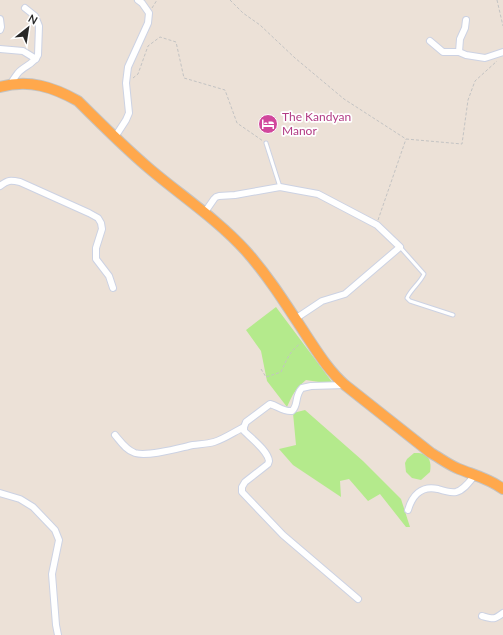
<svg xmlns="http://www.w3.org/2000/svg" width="503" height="635" font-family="Lato,sans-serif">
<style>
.green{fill:#b4ea8c}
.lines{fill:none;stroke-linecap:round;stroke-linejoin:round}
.service-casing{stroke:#ccd2e3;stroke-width:5}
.minor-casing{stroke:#ccd2e3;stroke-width:8}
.trunk-casing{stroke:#c3c3c3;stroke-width:12}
.path{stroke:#c3c3c3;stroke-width:1;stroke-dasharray:3 2;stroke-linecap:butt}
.service{stroke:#fff;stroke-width:3}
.minor{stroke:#fff;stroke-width:6}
.trunk{stroke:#ffa84c;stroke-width:10}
.labels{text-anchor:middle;stroke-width:3.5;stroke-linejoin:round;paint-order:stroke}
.hotel-label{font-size:12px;fill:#b23c85;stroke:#fff;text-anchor:start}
</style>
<rect width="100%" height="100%" fill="#ece1d7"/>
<!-- green -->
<g class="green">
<path d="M276,307l56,75h-13l-13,-2c-11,9 -13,14 -19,27l-20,-26 -6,-30 -15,-21z"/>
<path d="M305,410l58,51 38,38 9,28h-4l-26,-33 -12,7 -19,-22 -9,2 1,16 -48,-32 -14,-16 17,-4 -3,-32z"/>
<path d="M414,453c14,-1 18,7 16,19l-9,8 -9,-2 -6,-6 -1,-9 2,-4z"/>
</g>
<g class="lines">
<defs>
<g id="service">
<path d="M266,143l14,44"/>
<path d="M400,247l24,27c-4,9 -13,15 -17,24l3,3 43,14"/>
</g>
<g id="minor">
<path d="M0,19l1,8 -1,3"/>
<path d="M430,41l13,11h16l7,3 19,3 18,-6"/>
<path d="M0,49l23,2 13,8"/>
<path d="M459,52l1,-13 5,-11 1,-8"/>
<path d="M10,85c2,-4 5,-8 8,-12 6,-7 16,-9 20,-18l1,-29 -4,-10 -10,-8"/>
<path d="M115,137l11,-17 3,-7 -3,-30 2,-16 20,-44 1,-10 -7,-10 -4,-3"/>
<path d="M0,186c8,-6 10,-6 20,-4l69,31 9,5 3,5 1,6 -6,19v11l13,17 4,12"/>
<path d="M205,212l9,-13 2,-2 3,-1 16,-1 45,-8 16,3 22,4 59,31 23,22 -55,47 -23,7 -27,18"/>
<path d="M345,385l-34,1 -9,2c-8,8 -3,17 -10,23 -9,1 -14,-5 -22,-7l-24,18 -2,5v4c8,8 24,20 25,30l-1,3 -23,18 -3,5v5l41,43 75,64"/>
<path d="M115,435c6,7 11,15 20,18 13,4 44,-5 58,-8 7,-1 14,-1 21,-3 10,-3 20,-10 30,-15"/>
<path d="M0,493l20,6 13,8 22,23 4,10 -7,34 4,51 2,10"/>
<path d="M408,510c4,-14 13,-25 30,-21 6,2 12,4 18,3 8,-2 14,-11 19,-17"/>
<path d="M482,616c11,3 12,4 21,-3"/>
</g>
<path id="trunk" d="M0,87c29,-8 53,0 78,14 24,24 48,48 73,69 32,27 67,50 95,81 23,26 41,55 60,84 12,18 23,36 39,50l86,68c9,5 18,12 28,16 15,6 31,10 44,20"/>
</defs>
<!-- service casing -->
<use href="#service" class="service-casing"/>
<!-- minor casing -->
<use href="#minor" class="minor-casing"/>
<!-- trunk casing -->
<use href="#trunk" class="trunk-casing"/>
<!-- path -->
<g class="path">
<path d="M230,0l13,13 17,12 35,33 49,41 62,40 56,5 6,-44 7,-19 22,-20"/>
<path d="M497,0l6,26"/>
<path d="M152,8l5,-8"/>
<path d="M133,78l5,-4 10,-28 12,-9 16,5 8,36 41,12 12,33 26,18"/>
<path d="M378,220l28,-81"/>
<path d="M261,369l5,8 15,-5c6,-13 8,-20 20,-29"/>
</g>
<!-- service -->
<use href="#service" class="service"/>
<!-- minor -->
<use href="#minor" class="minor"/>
<!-- trunk -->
<use href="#trunk" class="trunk"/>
</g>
<!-- icons -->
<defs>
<symbol id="hotel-disc" viewBox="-11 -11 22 22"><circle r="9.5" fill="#d1479c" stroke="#fff"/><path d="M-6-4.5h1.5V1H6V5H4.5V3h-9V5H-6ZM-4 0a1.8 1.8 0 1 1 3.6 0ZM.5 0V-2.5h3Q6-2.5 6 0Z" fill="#fff"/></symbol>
</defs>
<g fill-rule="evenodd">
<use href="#hotel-disc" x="257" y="113" width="22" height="22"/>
</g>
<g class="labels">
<!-- hotel labels -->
<g class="hotel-label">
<text x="282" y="121">The Kandyan<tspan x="282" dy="14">Manor</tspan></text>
</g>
</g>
<!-- north arrow -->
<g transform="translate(28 28) rotate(30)" stroke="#ffffff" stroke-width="3" paint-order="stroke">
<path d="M0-3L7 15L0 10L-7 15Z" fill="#282828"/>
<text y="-6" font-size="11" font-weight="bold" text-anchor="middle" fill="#282828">N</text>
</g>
</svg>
